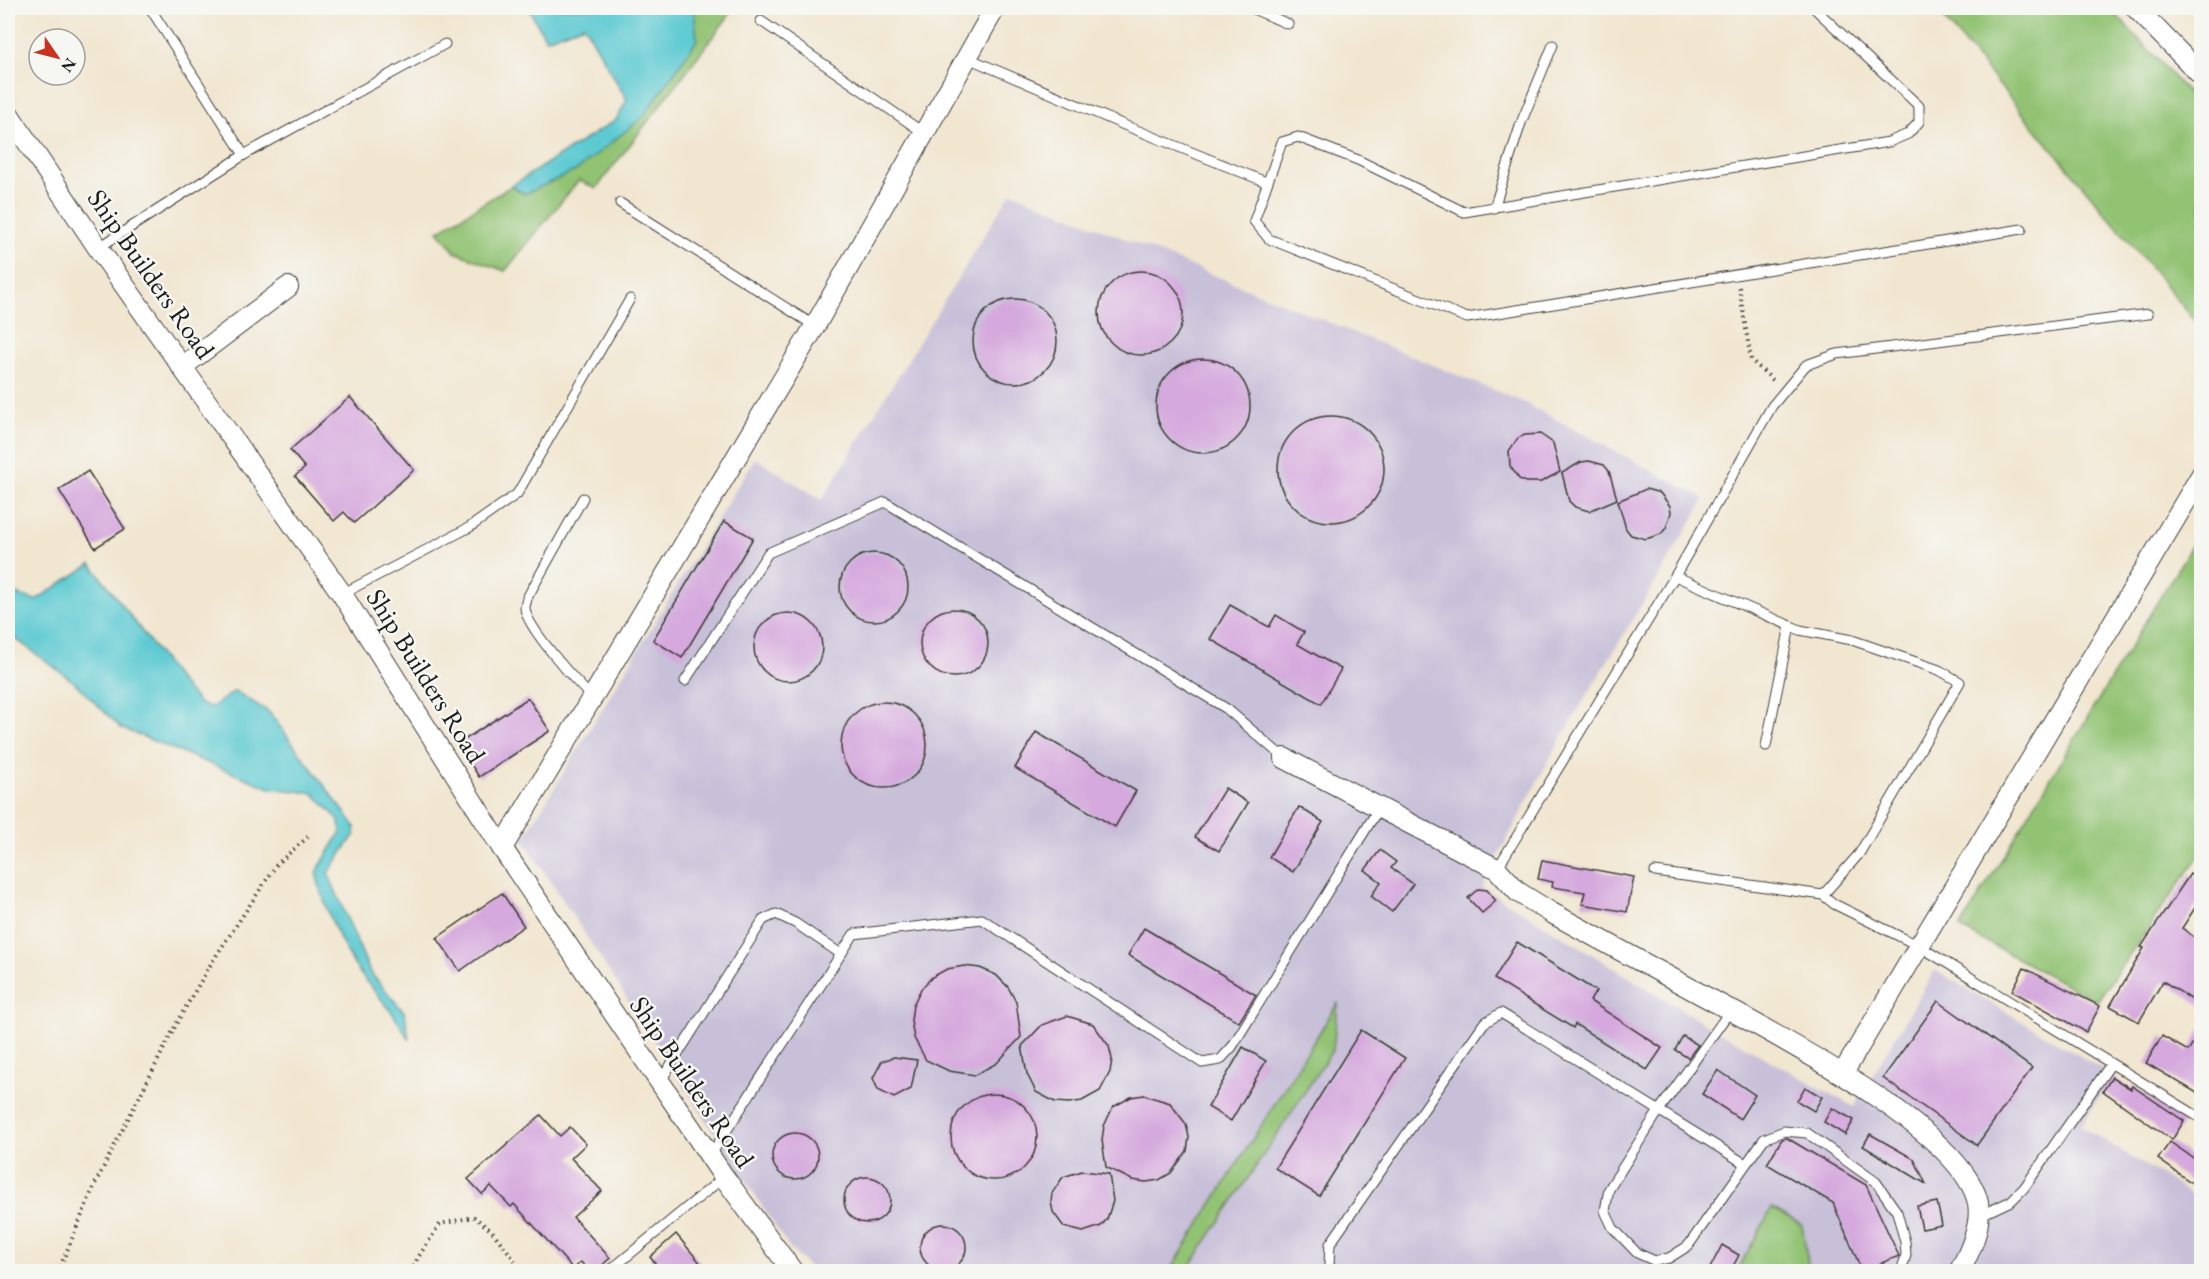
<svg xmlns="http://www.w3.org/2000/svg" width="2209" height="1279" font-family="'EB Garamond',serif">
<style>
.industrial{fill:#c8bfd8}
.green{fill:#92c373;stroke:#577048;stroke-width:1.5}
.water{fill:#5dcad2;stroke:#3c7377;stroke-width:1.5}
.building{fill:#d5a9dd}
.lines{fill:none;stroke-linecap:round;stroke-linejoin:round}
.lane-casing{stroke:#3c3a37;stroke-width:11}
.street-casing{stroke:#3c3a37;stroke-width:22}
.path{stroke:#3c3a37;stroke-width:4;stroke-dasharray:1.5 4.5;stroke-linecap:butt}
.lane{stroke:#fff;stroke-width:9}
.street{stroke:#fff;stroke-width:20}
.labels{text-anchor:middle;stroke-width:5;stroke-linejoin:round;paint-order:stroke}
.street-label{font-size:27px;fill:#1c1c1c;stroke:#f6f6f2}
</style>
<rect width="100%" height="100%" fill="#f6f6f2"/>
<filter id="ink" filterUnits="userSpaceOnUse"><feTurbulence type="fractalNoise" baseFrequency=".0167" numOctaves="2"/><feDisplacementMap in="SourceGraphic" scale="12" xChannelSelector="R" yChannelSelector="G"/><feConvolveMatrix kernelMatrix="1 2 1 2 8 2 1 2 1" color-interpolation-filters="sRGB"/></filter>
<filter id="wash" filterUnits="userSpaceOnUse"><feTurbulence type="fractalNoise" baseFrequency=".008" numOctaves="4" result="noise"/><feDisplacementMap in="SourceGraphic" scale="24" xChannelSelector="R" yChannelSelector="G"/><feGaussianBlur stdDeviation="1.35" result="paint"/><feColorMatrix in="noise" values="0 0 0 0 0 0 0 0 0 0 0 0 0 0 0 0 0 1.4 0 .05"/><feComposite in="paint" operator="in"/></filter>
<g filter="url(#wash)">
<rect width="100%" height="100%" fill="#f1e6d0"/>
<!-- industrial -->
<path class="industrial" d="M1011,192l514,211 180,96 -156,260 -67,128 235,144 137,76 81,-137 177,105 -31,51 120,74v71h-1388l-23,-22 -267,-410 232,-381 67,42z"/>
<!-- green -->
<g class="green">
<path d="M694,8h41l-139,181 -17,-9 -74,91 -50,-19 -17,-21 73,-45 14,8 118,-77 53,-106z"/>
<path d="M1935,8h175l91,99v221z"/>
<path d="M2201,530v323l-104,148 -137,-73z"/>
<path d="M1338,1003l-5,46 -146,222h-17z"/>
<path d="M1772,1208l30,17 6,39 -3,7h-68z"/>
</g>
<!-- water -->
<g class="water">
<path d="M528,8h166l3,32 -54,77 -66,53 -52,24 -14,-8 105,-66 11,-20 -43,-75 -38,14z"/>
<path d="M91,564l90,119 19,21 12,3 23,-16 34,21 86,114v8l-27,39 42,99 35,41 4,27c-15,-29 -28,-40 -47,-64 -21,-28 -38,-70 -46,-103l25,-41 -3,-13 -25,-26 -43,-5 -149,-60 -47,-46 -66,-49v-41l28,8z"/>
</g>
<g id="blocks">
<!-- building -->
<g class="building">
<circle cx="1141" cy="313" r="42"/>
<circle cx="1015" cy="341" r="42"/>
<circle cx="1203" cy="406" r="47"/>
<path d="M350,397l64,73 -60,53 -10,-11 -10,9 -39,-45 10,-8 -15,-18z"/>
<circle cx="1331" cy="469" r="53"/>
<path d="M1540,434l13,9 7,29 -19,10h-15l-7,-3 -9,-13 -1,-15 9,-13 7,-3z"/>
<path d="M1589,461l15,4 5,6 8,28 -28,12 -14,-4 -6,-6 -7,-28 19,-11z"/>
<path d="M88,471l37,58 -30,19 -36,-58z"/>
<path d="M1646,489l14,4 10,13 1,7 -5,15 -5,6 -15,5 -15,-4 -5,-6 -8,-28z"/>
<path d="M724,521l29,17 -71,120 -29,-18z"/>
<circle cx="874" cy="587" r="34"/>
<path d="M1230,605l39,22 7,-12 28,17 -7,12 44,25 -20,35 -111,-65z"/>
<circle cx="954" cy="643" r="34"/>
<circle cx="788" cy="647" r="34"/>
<path d="M528,698l22,33 -71,46 -21,-33z"/>
<circle cx="884" cy="745" r="43"/>
<path d="M1036,732l100,59 -21,36 -100,-59z"/>
<path d="M1225,788l23,15 -29,48 -24,-14z"/>
<path d="M1299,807l24,15 -30,50 -24,-15z"/>
<path d="M1380,850l16,12 -5,6 22,16 -21,28 -21,-16 10,-14 -16,-12z"/>
<path d="M1542,860l92,17 -7,35 -45,-8 3,-12 -33,-5 1,-5 -15,-3z"/>
<path d="M2190,874l12,7v16l-20,31 20,15v63l-39,-25 -24,41 -29,-16 34,-58 -3,-1z"/>
<path d="M1478,889l9,1 9,11 -14,12 -14,-15z"/>
<path d="M502,893l22,33 -64,45 -23,-33z"/>
<path d="M1144,928l112,67 -17,27 -111,-67z"/>
<path d="M1517,942l79,49 -6,10 72,47 -15,22 -72,-46 -2,4 -79,-49z"/>
<path d="M964,966l16,2 16,7 12,12 8,15 5,35 -24,26 -22,12 -26,-4 -23,-11 -12,-22 -3,-17 2,-16 8,-16 11,-12 15,-8z"/>
<path d="M2024,968l76,38 -14,26 -74,-41z"/>
<path d="M1938,1001l94,67 -55,77 -94,-67z"/>
<path d="M1067,1016l26,8 16,22 3,13 -2,13 -10,19 -18,10 -13,2 -14,-1 -19,-10 -9,-18 -5,-28 20,-21z"/>
<path d="M2202,1028v68l-56,-33 16,-27 26,15z"/>
<path d="M1361,1030l44,28 -86,138 -44,-28z"/>
<path d="M1683,1036l15,9 -10,13 -13,-8z"/>
<path d="M1243,1047l23,14 -35,60 -23,-14z"/>
<path d="M894,1057l23,3 -6,29 -17,9 -16,-8 -5,-12 9,-17z"/>
<path d="M1718,1070l37,25 -15,24 -38,-25z"/>
<path d="M2112,1077l19,12 1,-3 52,35 -12,19 -69,-49z"/>
<path d="M1805,1087l17,10 -8,14 -17,-10z"/>
<circle cx="994" cy="1137" r="43"/>
<path d="M1144,1095l26,8 16,21 3,13 -2,14 -16,22 -12,7 -13,2 -14,-2 -26,-13 -4,-27 2,-14 9,-19 18,-10z"/>
<path d="M1832,1108l22,12 -9,15 -21,-13z"/>
<path d="M541,1115l19,21 10,-9 16,17 -15,14 31,33 -29,26 37,41 -15,14h-6l-8,-10 -8,7 -59,-65 -3,3 -20,-21 -9,8 -14,-15z"/>
<circle cx="795" cy="1156" r="23"/>
<path d="M1870,1134l44,25 12,25 -63,-38z"/>
<path d="M1787,1138l79,47 33,71 -37,15 -29,-68 -66,-39 15,-25z"/>
<path d="M2170,1142l32,22v26l-44,-31z"/>
<path d="M1082,1171l27,3 4,27 -6,18 -6,7 -18,6 -19,-5 -11,-15 -2,-10 1,-9 11,-16z"/>
<circle cx="867" cy="1200" r="23"/>
<path d="M1937,1202l5,23 -20,4 -5,-23z"/>
<circle cx="943" cy="1247" r="23"/>
<path d="M676,1234l32,38h-46l-12,-15z"/>
<path d="M1722,1245l17,10 -9,17h-22z"/>
</g>
</g>
</g>
<g filter="url(#ink)">
<use href="#blocks" fill-opacity="0" stroke="#3c3a37" stroke-width="1.5"/>
<g class="lines">
<defs>
<g id="lane">
<path d="M150,8l94,147"/>
<path d="M1251,8l37,16"/>
<path d="M1814,8l105,98v16l-11,12 -19,8 -425,70 -106,-52 -60,-23 -16,5 -28,79 15,18 198,79 555,-89"/>
<path d="M761,21l163,112"/>
<path d="M968,58l156,67 142,57"/>
<path d="M620,203l195,123"/>
<path d="M1494,208l27,-85 32,-78"/>
<path d="M98,248l146,-93 201,-111"/>
<path d="M583,498l-56,100c0,3 -2,6 -2,10 1,19 52,75 67,89"/>
<path d="M1675,576l125,54 52,10 87,30 21,12 -101,172 -36,41"/>
<path d="M342,594l128,-67 47,-33 113,-195"/>
<path d="M685,681l83,-128 117,-51 342,207 57,49"/>
<path d="M1766,746l24,-120"/>
<path d="M1497,869l178,-293 97,-170 34,-41 31,-11 311,-40"/>
<path d="M1655,872l168,23 11,9 85,42 283,173"/>
<path d="M1730,1011l-70,98 -51,80 -4,22 8,17 24,25 18,8 14,-3 19,-12 76,-107 20,-8 23,2 69,49 21,30 8,30 1,13 -5,17"/>
<path d="M660,1082l103,-162 13,-6 19,9 46,31"/>
<path d="M710,1156l144,-222 128,-15 220,144 18,-3 12,-13 147,-239"/>
<path d="M1979,1216l32,-15 13,-13 87,-124"/>
<path d="M608,1272l116,-95"/>
<path d="M1334,1272l-5,-7 1,-21 154,-221 17,-10 243,150"/>
</g>
<g id="street">
<path d="M2136,8l66,68"/>
<path d="M8,113l90,135 244,346 160,254 222,329 69,95"/>
<path d="M182,367l106,-80"/>
<path d="M1284,758l213,111 21,23 32,20c52,28 104,57 156,85 64,35 257,133 272,206 4,23 -8,49 -19,69"/>
<path d="M502,848l313,-522 180,-318"/>
<path d="M1843,1073l359,-599"/>
</g>
</defs>
<!-- lane casing -->
<use href="#lane" class="lane-casing"/>
<!-- street casing -->
<use href="#street" class="street-casing"/>
<!-- path -->
<g class="path">
<path d="M1739,287l12,73 24,22"/>
<path d="M58,1272l37,-88 85,-167 32,-55 65,-98 32,-28"/>
<path d="M412,1272l5,-13 23,-35 34,-7 18,14 32,41"/>
</g>
<!-- lane -->
<use href="#lane" class="lane"/>
<!-- street -->
<use href="#street" class="street"/>
</g>
</g>
<g class="labels">
<!-- street labels -->
<g class="street-label">
<text transform="translate(151 274) rotate(55)" y="9">Ship Builders Road</text>
<text transform="translate(426 676) rotate(58)" y="9">Ship Builders Road</text>
<text transform="translate(692 1082) rotate(56)" y="9">Ship Builders Road</text>
</g>
</g>
<!-- margin -->
<rect width="2209" height="1279" fill="none" stroke="#f6f6f2" stroke-width="30"/>
<!-- north arrow -->
<g transform="translate(57 57) rotate(125)"><circle r="28" fill="#f6f6f2" stroke="#9f9f9c" stroke-width="1.5"/>
<path d="M0-4.5L10 22L0 15L-10 22Z" fill="#c8321e"/>
<text y="-9" font-size="16" font-weight="bold" text-anchor="middle" fill="#1c1c1c">N</text>
</g>
</svg>
